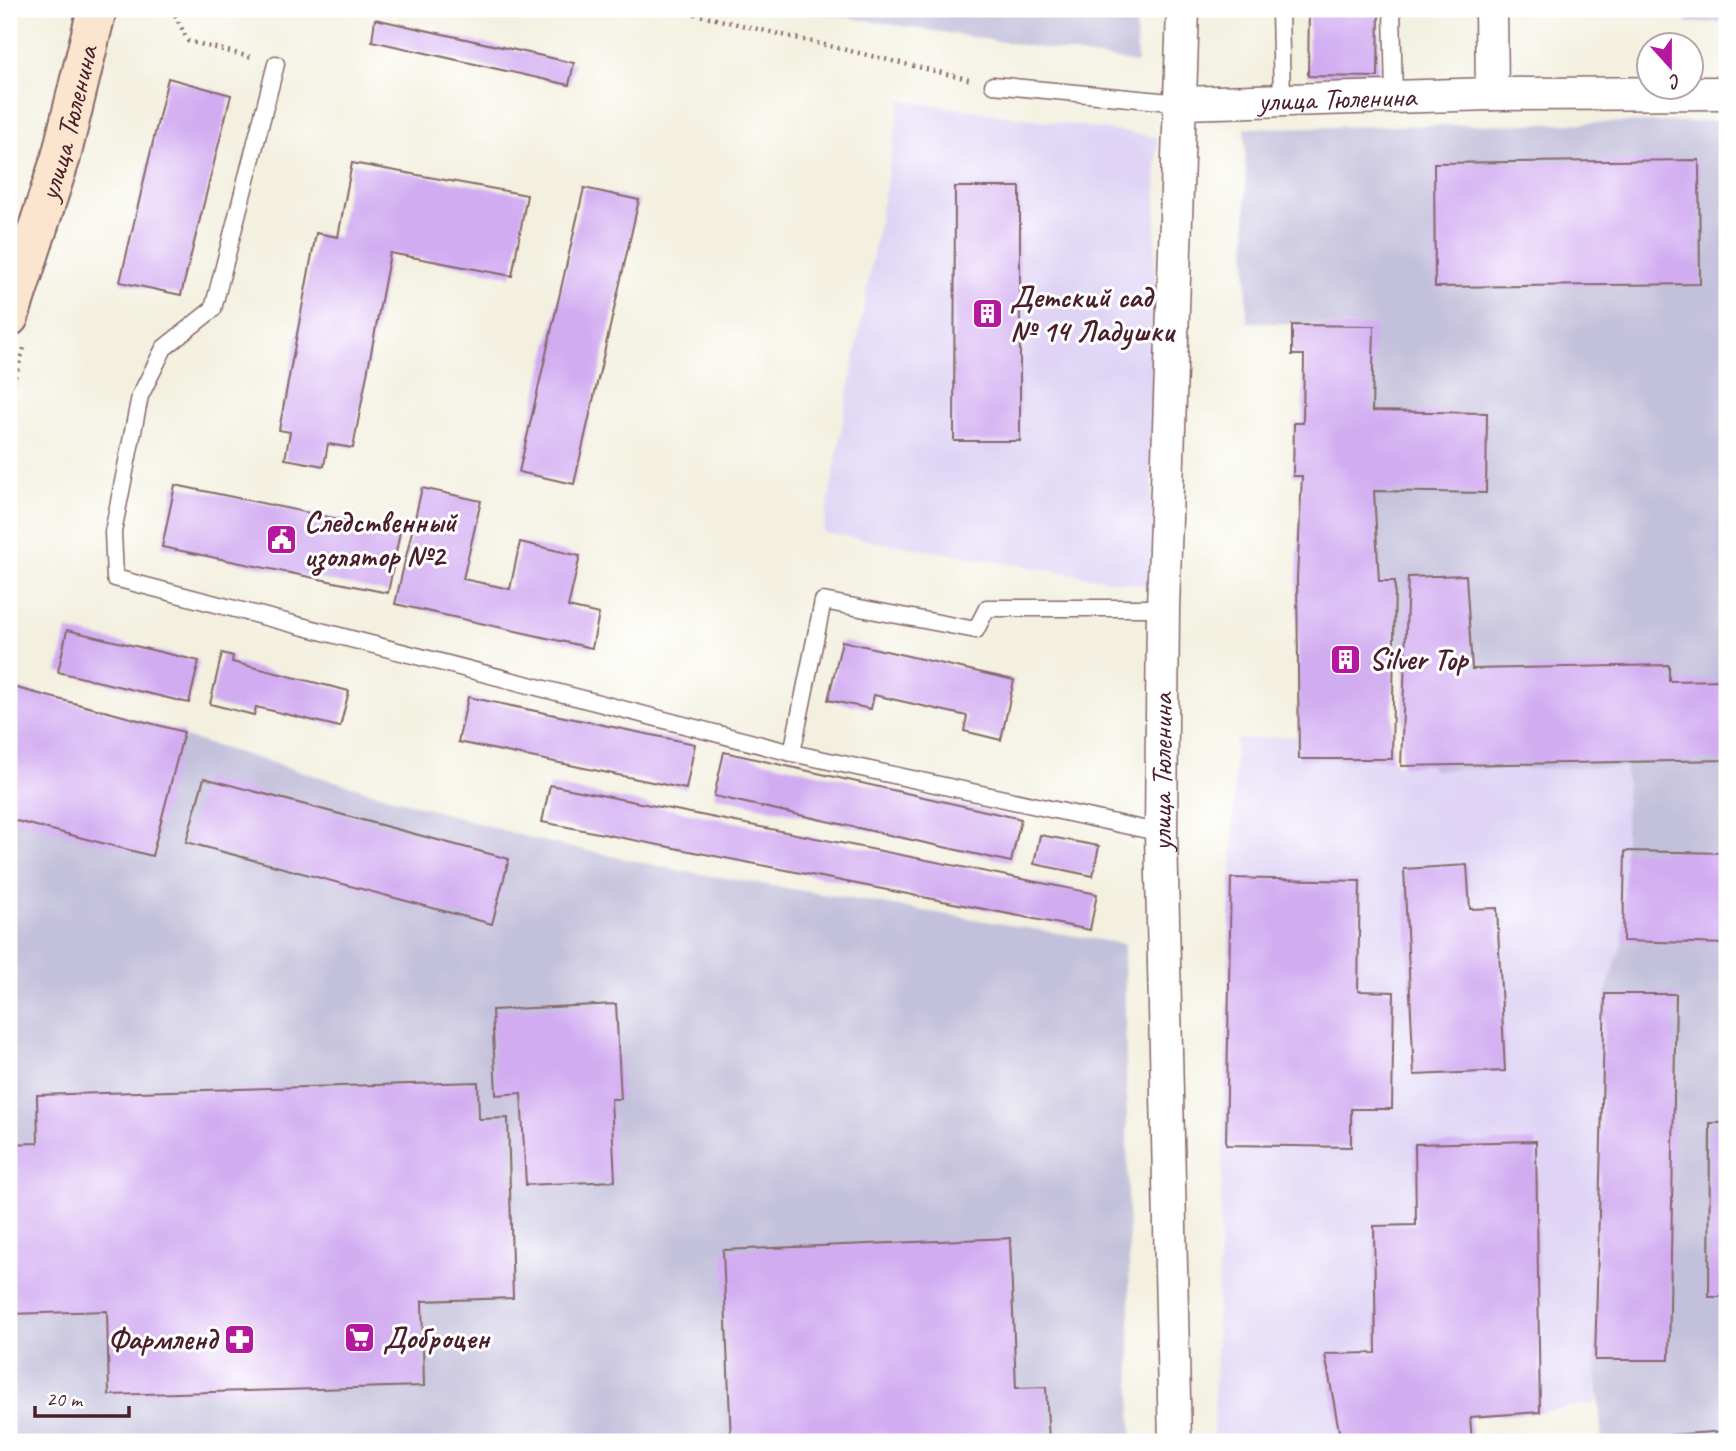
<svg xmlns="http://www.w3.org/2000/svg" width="1736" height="1451" font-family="Caveat,sans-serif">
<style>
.built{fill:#dfd4f5}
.industrial{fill:#c3c0db}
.building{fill:#d2acf1}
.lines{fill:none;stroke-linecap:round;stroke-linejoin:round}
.lane-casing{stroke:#85686a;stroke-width:19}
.street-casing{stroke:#85686a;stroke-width:35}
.secondary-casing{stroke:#85686a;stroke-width:42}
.path{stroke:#85686a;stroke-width:4.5;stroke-dasharray:2 5;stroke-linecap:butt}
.lane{stroke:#fff;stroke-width:16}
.street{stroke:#fff;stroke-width:32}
.secondary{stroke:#fce5cf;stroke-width:38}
.labels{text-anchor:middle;stroke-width:6;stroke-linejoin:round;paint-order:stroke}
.street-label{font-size:30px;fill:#4a1f2b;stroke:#fff}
.poi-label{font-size:30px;font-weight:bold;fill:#4a1f2b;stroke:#fff;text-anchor:start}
</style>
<rect width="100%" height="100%" fill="#fff"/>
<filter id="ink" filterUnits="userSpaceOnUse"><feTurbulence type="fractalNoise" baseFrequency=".0143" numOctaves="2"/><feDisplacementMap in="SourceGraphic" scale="14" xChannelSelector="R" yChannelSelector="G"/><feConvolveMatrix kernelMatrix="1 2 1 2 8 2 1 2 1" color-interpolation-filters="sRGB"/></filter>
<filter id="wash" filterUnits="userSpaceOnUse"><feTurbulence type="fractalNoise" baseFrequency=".00686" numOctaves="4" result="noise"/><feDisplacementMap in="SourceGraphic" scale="28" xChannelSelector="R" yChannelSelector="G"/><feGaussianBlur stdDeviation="1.57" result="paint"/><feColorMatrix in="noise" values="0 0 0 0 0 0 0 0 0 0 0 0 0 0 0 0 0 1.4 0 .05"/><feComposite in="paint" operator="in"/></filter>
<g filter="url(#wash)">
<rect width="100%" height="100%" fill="#f3f0df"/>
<!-- built -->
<g class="built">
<path d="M901,100l256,37 -6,450 -328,-54z"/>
<path d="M1298,736l1,23h93l9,7 225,1 -3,174 -18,53 -10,366 2,43 -57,9 -199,14v16h-128l23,-703z"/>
</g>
<!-- industrial -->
<g class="industrial">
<path d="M794,9h342l1,54z"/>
<path d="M1687,9h36v13l-36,1z"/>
<path d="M1727,121v1321h-125l-7,-82 10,-366 18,-53 3,-174 -194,3 -53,-189 -5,-90 112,2 1,-80 -115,-2 1,-85 -126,-4 -2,-194z"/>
<path d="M9,686l528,154 140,30 447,74 8,498h-1123z"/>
</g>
<g id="blocks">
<!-- building -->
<g class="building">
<path d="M1309,9h70l-1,68 -70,-1z"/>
<path d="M375,19l199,44 -5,22 -197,-44z"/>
<path d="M168,78l63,17 -50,200 -61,-13z"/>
<path d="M1699,160l1,124 -265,3 -1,-124z"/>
<path d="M352,163l175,32 -15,81 -122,-23 -37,195 -25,-4 -4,22 -39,-7 5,-27 -11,-2 37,-197 22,4z"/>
<path d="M955,187h65v254h-66z"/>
<path d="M584,188l55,12 -65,284 -55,-12z"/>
<path d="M1292,325l82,1 -2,85 115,2 -1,80 -112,-2 5,90h16l-3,178h-93l-2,-181 5,-102h-9l1,-53h9l1,-68h-12z"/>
<path d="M175,485l225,47 -12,61 -226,-46z"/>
<path d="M422,488l59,13 -18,78 47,10 10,-47 60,14 -12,51 31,7 -7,34 -197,-44z"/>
<path d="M1466,575l6,94 197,-4v16l58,-1v80l-326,6 7,-189z"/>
<path d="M67,630l132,31 -10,42 -131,-31z"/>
<path d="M842,641l172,39 -13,60 -37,-9 3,-15 -93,-21 -3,14 -43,-9z"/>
<path d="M222,653l11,3 -1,6 117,29 -9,36 -84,-20 -2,8 -44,-11z"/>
<path d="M9,686l175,46 -32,124 -143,-37z"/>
<path d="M468,697l227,47 -9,45 -228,-47z"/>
<path d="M724,752l297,67 -10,43 -297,-66z"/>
<path d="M204,778l305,81 -17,65 -306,-82z"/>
<path d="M550,785l547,109 -7,36 -548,-108z"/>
<path d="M1040,835l59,11 -6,30 -59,-12z"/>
<path d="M1625,851l102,2v91l-104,-3z"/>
<path d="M1467,865l3,44 27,-1 8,163 -91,4 -10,-206z"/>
<path d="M1231,878l129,3 -2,110 36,1 -2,117h-41v38l-125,-2z"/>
<path d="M1605,994h71l-7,366h-74z"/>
<path d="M616,1004l5,95h-10l4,82 -89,4 -5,-92 -25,2 -4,-85z"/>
<path d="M478,1082l1,37 29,-1 5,180 -91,3 2,85 -315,9 -2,-84 -98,3v-170l29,-1 -1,-48z"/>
<path d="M1710,1123h17v174h-18z"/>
<path d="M1536,1141l4,271 -70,5 2,25h-131l-16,-88 51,-1 -2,-127 42,-1 -1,-81z"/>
<path d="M1010,1238l6,150 30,-1 3,55h-318l-8,-192z"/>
<path d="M1727,1431v11h-57l-1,-7z"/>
</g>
</g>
</g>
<g filter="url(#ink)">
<use href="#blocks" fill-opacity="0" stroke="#85686a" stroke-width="2"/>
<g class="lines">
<defs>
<g id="lane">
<path d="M1280,9l2,91"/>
<path d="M1392,9l2,89"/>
<path d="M276,64l-63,245 -49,39 -24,48 -27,136 2,46 677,175 369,80"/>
<path d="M993,85l188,18"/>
<path d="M792,753l31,-152 153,29 11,-22h176"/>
</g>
<g id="street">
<path d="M1491,9l1,85"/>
<path id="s1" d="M1181,103l311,-9 235,-1"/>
<path id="s2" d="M1175,1442l-14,-609 2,-225 20,-599"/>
</g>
<g id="secondary">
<path id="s3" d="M9,317l52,-160 36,-148"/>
</g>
</defs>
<!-- lane casing -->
<use href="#lane" class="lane-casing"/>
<!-- street casing -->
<use href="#street" class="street-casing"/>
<!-- secondary casing -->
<use href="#secondary" class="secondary-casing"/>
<!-- path -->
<g class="path">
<path d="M172,9l16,32 66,17"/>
<path d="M674,9l298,71"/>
<path d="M1520,17l30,-8"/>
<path d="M9,397l15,-49"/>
</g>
<!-- lane -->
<use href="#lane" class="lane"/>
<!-- street -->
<use href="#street" class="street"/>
<!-- secondary -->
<use href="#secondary" class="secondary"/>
</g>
</g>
<!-- icons -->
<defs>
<symbol id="building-square" viewBox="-11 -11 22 22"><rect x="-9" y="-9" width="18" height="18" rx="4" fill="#b5179e" stroke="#fff"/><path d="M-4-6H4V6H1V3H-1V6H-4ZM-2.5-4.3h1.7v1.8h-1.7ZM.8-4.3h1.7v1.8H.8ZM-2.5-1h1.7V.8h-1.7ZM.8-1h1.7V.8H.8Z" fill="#fff"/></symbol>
<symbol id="civic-square" viewBox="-11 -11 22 22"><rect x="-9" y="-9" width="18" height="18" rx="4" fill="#b5179e" stroke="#fff"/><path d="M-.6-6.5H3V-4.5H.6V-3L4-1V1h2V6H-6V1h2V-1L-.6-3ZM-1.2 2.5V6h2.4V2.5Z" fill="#fff"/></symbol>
<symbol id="supermarket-square" viewBox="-11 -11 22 22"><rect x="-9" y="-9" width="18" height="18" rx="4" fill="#b5179e" stroke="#fff"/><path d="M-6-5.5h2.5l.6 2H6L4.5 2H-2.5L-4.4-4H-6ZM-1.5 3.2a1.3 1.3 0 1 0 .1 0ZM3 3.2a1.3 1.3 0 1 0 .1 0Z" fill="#fff"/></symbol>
<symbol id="pharmacy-square" viewBox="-11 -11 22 22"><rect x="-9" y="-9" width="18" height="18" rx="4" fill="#b5179e" stroke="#fff"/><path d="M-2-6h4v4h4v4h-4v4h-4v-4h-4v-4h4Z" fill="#fff"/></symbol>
</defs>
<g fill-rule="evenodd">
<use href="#building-square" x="970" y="296" width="35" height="35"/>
<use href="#civic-square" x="264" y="522" width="35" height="35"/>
<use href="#building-square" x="1328" y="642" width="35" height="35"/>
<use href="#supermarket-square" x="342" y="1320" width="35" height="35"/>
<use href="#pharmacy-square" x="222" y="1322" width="35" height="35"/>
</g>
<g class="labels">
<!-- street labels -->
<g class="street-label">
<text dy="10" stroke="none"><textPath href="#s1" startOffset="156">улица Тюленина</textPath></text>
<text dy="10" stroke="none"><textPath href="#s3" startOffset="203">улица Тюленина</textPath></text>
<text dy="10" stroke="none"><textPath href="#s2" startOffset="670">улица Тюленина</textPath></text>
</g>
<!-- poi labels -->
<g class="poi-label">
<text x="1010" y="307">Детский сад<tspan x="1010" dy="34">№ 14 Ладушки</tspan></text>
<text x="304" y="532">Следственный<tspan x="304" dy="34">изолятор №2</tspan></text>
<text x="1369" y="669">Silver Top</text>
<text x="383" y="1348">Доброцен</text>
<text x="217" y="1349" text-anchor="end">Фармленд</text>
</g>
</g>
<!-- margin -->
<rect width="1736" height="1451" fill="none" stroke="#fff" stroke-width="35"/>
<!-- north arrow -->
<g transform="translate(1670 66) rotate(159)"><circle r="33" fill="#ffffff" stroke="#b7a5aa" stroke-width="2"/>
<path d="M0-5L12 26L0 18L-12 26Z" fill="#b5179e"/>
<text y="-10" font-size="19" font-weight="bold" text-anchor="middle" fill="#4a1f2b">С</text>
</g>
<!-- scale -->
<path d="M35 1406v10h94v-10" fill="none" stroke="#4a1f2b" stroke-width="3.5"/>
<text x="46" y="1406" font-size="21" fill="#4a1f2b" stroke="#ffffff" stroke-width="5" paint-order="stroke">20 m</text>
</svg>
